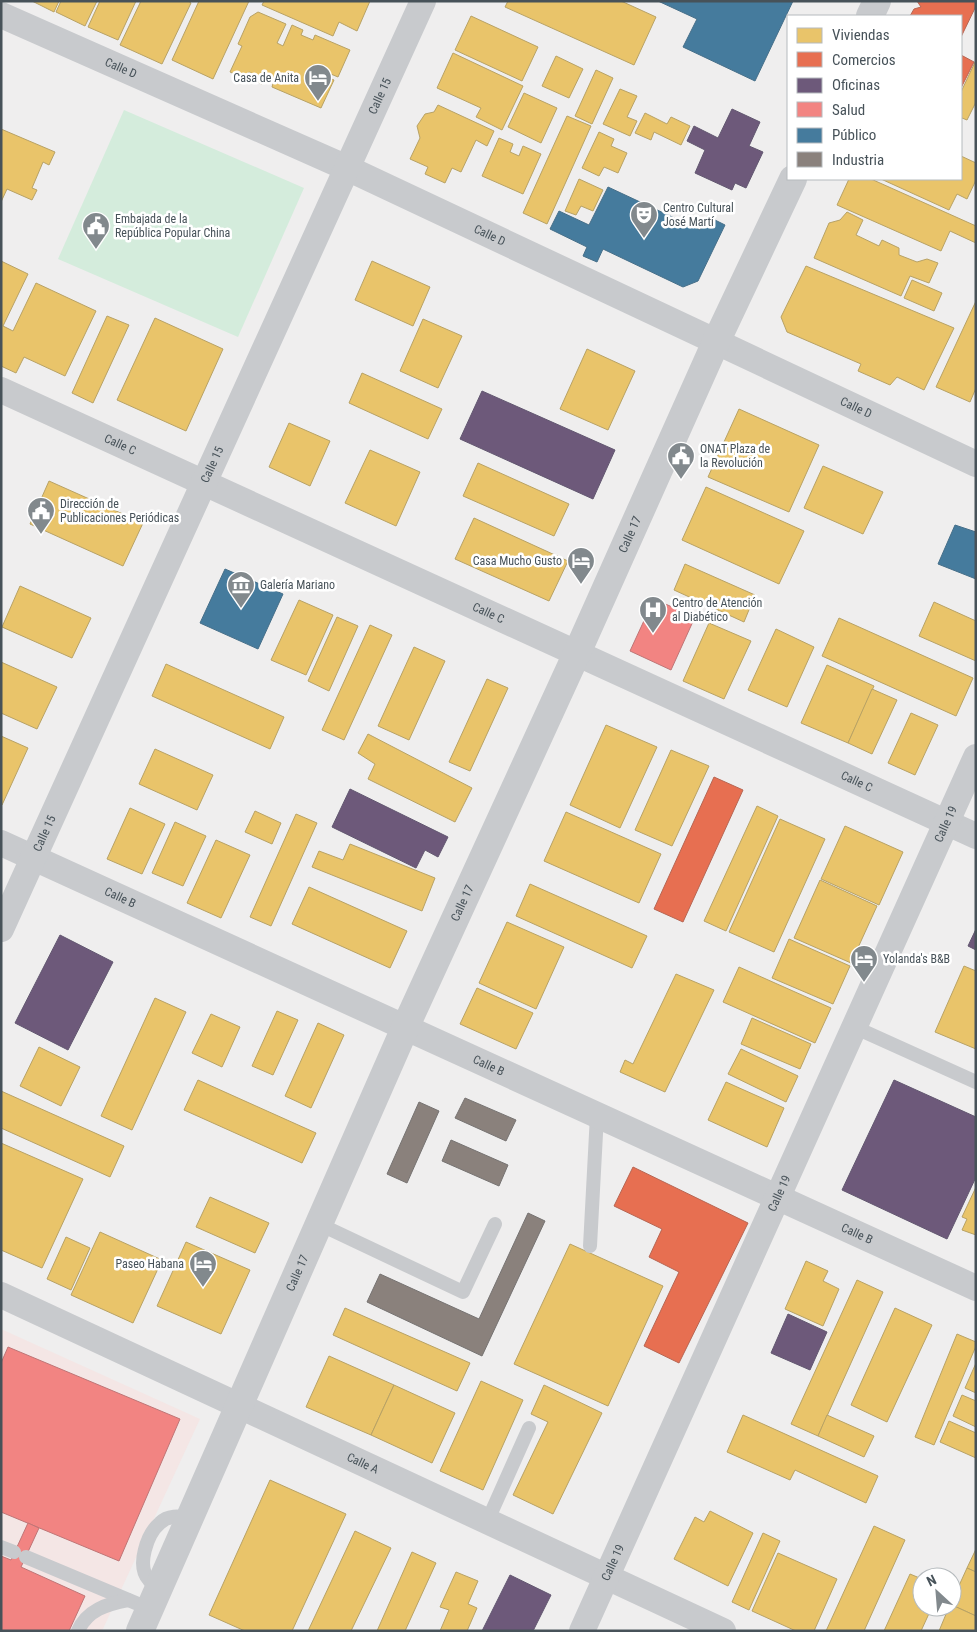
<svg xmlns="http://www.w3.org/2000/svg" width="977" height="1632" font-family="'Roboto Condensed',sans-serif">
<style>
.medical{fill:#f4e6e5}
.green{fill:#d4ecdc}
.homes{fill:#e9c46a;stroke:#b8a265}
.shops{fill:#e76f51;stroke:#b76653}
.offices{fill:#6d597a;stroke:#625770}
.health{fill:#f28482;stroke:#bf7576}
.public{fill:#457b9d;stroke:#466f89}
.industry{fill:#8a817c;stroke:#767372}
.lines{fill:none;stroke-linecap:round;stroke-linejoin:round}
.lane{stroke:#c8cacd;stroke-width:14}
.street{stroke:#c8cacd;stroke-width:26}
.secondary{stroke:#c8cacd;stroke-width:28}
.labels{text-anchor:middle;stroke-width:5;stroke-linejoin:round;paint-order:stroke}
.street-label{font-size:12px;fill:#475259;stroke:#fff}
.poi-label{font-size:12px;fill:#475259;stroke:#fff;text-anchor:start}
</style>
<rect width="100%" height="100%" fill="#efeeee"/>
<!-- medical -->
<path class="medical" d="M1,1329l199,90 -98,212h-101z"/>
<!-- green -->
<path class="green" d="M124,110l180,78 -66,149 -180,-78z"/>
<!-- homes -->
<g class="homes">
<path d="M32,1h27l-5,11z"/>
<path d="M61,1h36l-12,25 -29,-14z"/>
<path d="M100,1h36l-18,39 -30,-13z"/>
<path d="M141,1h47l3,2 -29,61 -42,-19z"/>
<path d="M199,1h50l-36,78 -41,-19z"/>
<path d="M264,1h106l-13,30 -18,-9 -6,14 -71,-31z"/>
<path d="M508,1h113l35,16 -22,48 -129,-58z"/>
<path d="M258,12l28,12 -9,19 6,3 9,-21 11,5 -2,5 12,5 2,-5 35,15 -12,27 -24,-10 -2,4 22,9 -13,28 -49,-21 2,-7 -8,-4 -4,8 -8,-4 2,-5 -7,-3 -5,6 -14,-6 12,-26 -4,-2 12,-27z"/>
<path d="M471,16l67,31 -16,34 -67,-31z"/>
<path d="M453,53l70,33 -21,44 -26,-13 5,-9 -44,-20z"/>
<path d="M556,56l27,13 -14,29 -27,-12z"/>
<path d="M976,60v42l-9,18 -5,-2 -1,1v-27z"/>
<path d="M596,70l17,8 -21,46 -17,-8z"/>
<path d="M620,89l17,7 -10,21 10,4 -7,15 -27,-12z"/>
<path d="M524,93l33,15 -16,35 -33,-16z"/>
<path d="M438,105l56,26 -7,15 -11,-6 -15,32 -9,-4 -7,15 -20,-9 3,-7 -18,-8 10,-21 -3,-12 8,-12 9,-2z"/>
<path d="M645,113l22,11 4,-7 19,9 -9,19 -27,-13 -3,8 -16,-7z"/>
<path d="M567,116l24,10 -44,98 -24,-11z"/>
<path d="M1,129l54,23 -6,13 -6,-3 -11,26 5,2 -5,10 -25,-11 -6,13z"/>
<path d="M599,132l15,7 -3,7 16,7 -9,20 -14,-6 -5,9 -17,-8z"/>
<path d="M499,138l14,6 -3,8 9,4 4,-10 18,8 -18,40 -41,-18z"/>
<path d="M961,156l15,7v17l-9,19 -10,-5 -8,16 -68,-31h80z"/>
<path d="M579,179l24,11 -10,21 -12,-5 -5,9 -11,-4z"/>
<path d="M849,179h22l105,47v17l-26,-12 -9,20 -104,-46z"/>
<path d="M847,212l16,8 -7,15 23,11 3,-6 17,8v7l18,7 10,-3 11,4 -9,20 -19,-7 -9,20 -87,-38 15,-35 11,-3z"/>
<path d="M1,261l27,13 -25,52 10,5 23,-48 60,28 -31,65 -41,-19 -8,16 -15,-7z"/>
<path d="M372,261l58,26 -17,39 -58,-26z"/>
<path d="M806,266l148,62 -30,62 -27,-13 -7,8 -32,-14 3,-7 -74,-32 -6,-15z"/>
<path d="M912,280l30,13 -8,18 -30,-13z"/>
<path d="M976,301v87l-6,14 -34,-15z"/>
<path d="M107,316l22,9 -36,78 -21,-10z"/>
<path d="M155,318l68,31 -37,82 -69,-31z"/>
<path d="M423,319l39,17 -24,52 -38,-17z"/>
<path d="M587,349l48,22 -27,59 -48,-21z"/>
<path d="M362,373l80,36 -14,30 -79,-36z"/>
<path d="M739,409l80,36 -30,67 -81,-35z"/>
<path d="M289,423l41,18 -20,45 -41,-19z"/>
<path d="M370,450l50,22 -24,54 -51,-23z"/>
<path d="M478,463l91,41 -15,32 -91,-40z"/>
<path d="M823,466l60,26 -20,42 -59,-26z"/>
<path d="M49,481l94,42 -20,43 -93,-42z"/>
<path d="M706,487l98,44 -25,53 -97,-44z"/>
<path d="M474,518l94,43 -19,40 -94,-42z"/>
<path d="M685,564l70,31 -11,27 -70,-32z"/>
<path d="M20,586l71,32 -19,40 -70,-31z"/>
<path d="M299,600l34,15 -27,60 -35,-15z"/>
<path d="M934,602l42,19v40l-57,-25z"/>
<path d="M337,617l21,9 -29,65 -21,-10z"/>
<path d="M839,618l134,60 -17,38 -134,-60z"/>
<path d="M709,623l42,18 -27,58 -41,-18z"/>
<path d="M370,625l22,10 -48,105 -22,-10z"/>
<path d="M776,629l38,18 -27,60 -39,-17z"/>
<path d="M414,647l31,14 -36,79 -31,-14z"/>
<path d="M1,662l56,25 -20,42 -36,-16z"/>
<path d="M166,664l118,53 -14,32 -118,-53z"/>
<path d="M827,665l47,21 -26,57 -47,-20z"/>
<path d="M487,679l21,9 -38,83 -21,-9z"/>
<path d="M872,689l25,11 -25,54 -24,-11z"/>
<path d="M911,713l27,12 -23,50 -27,-12z"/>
<path d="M606,725l51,22 -37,81 -50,-23z"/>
<path d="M368,734l104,54 -17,34 -87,-43 7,-15 -17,-11z"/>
<path d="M1,736l27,12 -26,57h-1z"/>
<path d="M155,749l58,26 -16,35 -58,-26z"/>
<path d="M671,750l38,16 -37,80 -37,-16z"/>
<path d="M757,806l21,10 -52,115 -22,-10z"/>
<path d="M130,808l35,16 -23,50 -35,-15z"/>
<path d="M255,811l26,12 -9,21 -27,-12z"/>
<path d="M566,812l95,42 -22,49 -95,-42z"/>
<path d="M296,814l21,9 -46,103 -21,-9z"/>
<path d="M780,819l45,20 -51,113 -45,-20z"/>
<path d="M175,822l31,14 -23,50 -31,-13z"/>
<path d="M845,826l58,26 -24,53 -58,-26z"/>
<path d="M216,840l34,15 -29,63 -34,-15z"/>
<path d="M350,844l85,34 -13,33 -110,-44 7,-16 24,9z"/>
<path d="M820,880l57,26 -26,57 -57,-25z"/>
<path d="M530,884l117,52 -15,32 -116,-52z"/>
<path d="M309,887l98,44 -17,37 -98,-44z"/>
<path d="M507,922l57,25 -28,62 -57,-26z"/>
<path d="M789,939l61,27 -17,38 -61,-26z"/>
<path d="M964,966l12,5v78l-41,-17z"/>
<path d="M739,967l92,41 -16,35 -92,-41z"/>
<path d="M676,974l38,16 -49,102 -45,-20 5,-12 8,4z"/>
<path d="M477,988l56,25 -17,36 -56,-25z"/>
<path d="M155,998l31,14 -54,118 -31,-14z"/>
<path d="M277,1011l21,9 -25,55 -21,-9z"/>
<path d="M211,1014l29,13 -18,40 -30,-14z"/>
<path d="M752,1018l59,26 -11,25 -59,-25z"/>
<path d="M318,1023l26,12 -33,73 -26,-12z"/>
<path d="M39,1047l41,20 -19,39 -41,-20z"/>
<path d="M741,1049l57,27 -12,26 -58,-28z"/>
<path d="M198,1080l118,53 -14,30 -118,-53z"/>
<path d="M726,1082l58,26 -17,39 -59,-27z"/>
<path d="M1,1091l123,55 -14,31 -109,-49z"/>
<path d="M1,1143l82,36 -41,89 -41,-18z"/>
<path d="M976,1187v48l-14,-5 5,-11 -5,-2z"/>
<path d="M210,1197l59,26 -14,30 -59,-26z"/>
<path d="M100,1232l62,28 -29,63 -62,-28z"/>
<path d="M66,1237l24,11 -19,42 -24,-11z"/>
<path d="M186,1242l64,28 -29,64 -64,-28z"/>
<path d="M570,1244l93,42 -55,120 -94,-42z"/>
<path d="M806,1261l22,10 -5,10 16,8 -16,37 -38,-17z"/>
<path d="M857,1280l26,12 -65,144 -27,-12z"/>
<path d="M345,1308l125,55 -13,28 -124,-56z"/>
<path d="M895,1308l37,17 -45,97 -36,-17z"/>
<path d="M957,1334l19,8v4l-42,99 -19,-8z"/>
<path d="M329,1356l65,29 -23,50 -65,-28z"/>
<path d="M976,1363v30l-11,-5z"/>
<path d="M481,1381l42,19 -40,90 -43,-19z"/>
<path d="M394,1385l61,28 -23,50 -61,-28z"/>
<path d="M544,1385l58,28 -49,101 -40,-19 35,-73 -17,-8z"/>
<path d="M962,1395l14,6v26l-23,-11z"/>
<path d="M743,1415l135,61 -12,27 -71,-33 -5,10 -63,-28z"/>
<path d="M827,1415l47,21 -10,21 -46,-21z"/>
<path d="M949,1421l27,12v25l-36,-16z"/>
<path d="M270,1480l76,34 -54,117h-47l-36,-16z"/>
<path d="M710,1511l43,22 -25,53 -54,-27 21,-42 9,5z"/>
<path d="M874,1526l31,14 -41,91h-38z"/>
<path d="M355,1531l36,17 -40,83h-43z"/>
<path d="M763,1533l17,8 -31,69 -17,-8z"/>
<path d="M976,1549v23l-9,-4z"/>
<path d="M412,1552l24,11 -31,68h-28z"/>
<path d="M778,1553l59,26 -23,52h-18l-44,-20z"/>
<path d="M967,1568l9,4v44l-24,-11v-4z"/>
<path d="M456,1572l22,9 -10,23 9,4 -10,23h-27l9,-21 -9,-3z"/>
<path d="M910,1574l12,5v28h10l-11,24h-37z"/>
<path d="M952,1605l24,11v15h-37l10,-24h3z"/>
</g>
<!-- shops -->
<g class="shops">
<path d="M917,1h59v5l-15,31v-21h-51l4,-7 7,-2z"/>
<path d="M961,55l13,7 -13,26z"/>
<path d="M714,777l29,13 -60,132 -29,-13z"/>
<path d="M633,1167l115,56 -69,140 -35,-17 35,-74 -30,-15 13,-28 -48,-23z"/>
</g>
<!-- offices -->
<g class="offices">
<path d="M732,109l28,13 -11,24 14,6 -17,36 -11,-5 -3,7 -37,-17 10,-23 -18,-9 7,-15 24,12z"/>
<path d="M482,391l133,59 -22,49 -133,-60z"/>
<path d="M350,789l98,48 -10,20 -13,-7 -9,18 -84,-41z"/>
<path d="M976,929v21l-8,-4z"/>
<path d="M60,935l53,27 -45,88 -53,-27z"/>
<path d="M894,1080l82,37v60l-29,62 -105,-49z"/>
<path d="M788,1314l39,18 -17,38 -39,-17z"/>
<path d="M510,1575l41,20 -18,36h-51z"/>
</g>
<!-- health -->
<g class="health">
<path d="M654,599l41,18 -24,53 -41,-19z"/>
<path d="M8,1347l172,72 -61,142 -118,-49v-149z"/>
<path d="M28,1523l11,5 -18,39 64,29 -16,35h-68v-75l10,4z"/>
</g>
<!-- public -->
<g class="public">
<path d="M658,1h135l-38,80 -72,-34 14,-28z"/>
<path d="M608,187l92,43 7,-14 18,9 -27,56 -15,6 -80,-38 -6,13 -14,-6 4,-9 -37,-18 9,-18 30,14z"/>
<path d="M955,525l21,7v47l-38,-15z"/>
<path d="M225,569l58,25 -25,55 -58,-26z"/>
</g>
<!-- industry -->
<g class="industry">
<path d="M465,1098l51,22 -10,21 -51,-23z"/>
<path d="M419,1102l20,9 -32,72 -20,-9z"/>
<path d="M451,1140l57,25 -9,21 -57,-25z"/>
<path d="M528,1213l17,8 -63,135 -115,-54 13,-28 99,45z"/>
</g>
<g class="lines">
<!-- lane -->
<g class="lane">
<path d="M854,1027l122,55"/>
<path d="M319,1224l144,68 32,-68"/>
<path d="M590,1246l7,-131"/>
<path d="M487,1522l42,-94"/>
<path d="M1,1547l13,5"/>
<path d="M26,1557l124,52"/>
<path d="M159,1587c-3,-2 -8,-4 -10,-7 -13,-14 -2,-46 11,-57 8,-8 19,-7 29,-5"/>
<path d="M78,1631c9,-21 29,-27 50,-31"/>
</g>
<!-- street -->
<g class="street">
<path id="s1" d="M1,15l346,153 629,296"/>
<path id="s2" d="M1,390l975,446"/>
<path id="s3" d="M1,843l975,445"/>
<path id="s4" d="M1,929l422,-928"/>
<path id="s5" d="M1,1295l722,336"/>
<path id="s6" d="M582,1631l394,-874"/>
</g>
<!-- secondary -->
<g class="secondary">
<path d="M870,16l7,-15"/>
<path id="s7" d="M140,1631l265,-603 172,-375 139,-311 77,-163"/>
</g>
</g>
<!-- icons -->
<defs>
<symbol id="hotel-pin" viewBox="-11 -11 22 30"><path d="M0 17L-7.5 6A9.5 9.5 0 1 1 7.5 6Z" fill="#82898d" stroke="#fff"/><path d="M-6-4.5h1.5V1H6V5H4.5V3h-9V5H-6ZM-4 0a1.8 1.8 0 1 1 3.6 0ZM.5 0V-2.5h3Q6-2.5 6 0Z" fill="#fff"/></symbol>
<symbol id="theatre-pin" viewBox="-11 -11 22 30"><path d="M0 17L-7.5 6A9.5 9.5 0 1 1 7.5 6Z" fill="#82898d" stroke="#fff"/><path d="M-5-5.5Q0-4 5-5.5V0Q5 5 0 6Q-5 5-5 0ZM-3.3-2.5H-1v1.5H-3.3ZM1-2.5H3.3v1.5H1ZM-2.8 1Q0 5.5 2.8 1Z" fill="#fff"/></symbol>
<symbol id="civic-pin" viewBox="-11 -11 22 30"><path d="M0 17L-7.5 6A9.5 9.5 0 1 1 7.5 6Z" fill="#82898d" stroke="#fff"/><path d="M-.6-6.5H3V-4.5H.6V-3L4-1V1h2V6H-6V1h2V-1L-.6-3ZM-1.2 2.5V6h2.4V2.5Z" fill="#fff"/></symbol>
<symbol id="museum-pin" viewBox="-11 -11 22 30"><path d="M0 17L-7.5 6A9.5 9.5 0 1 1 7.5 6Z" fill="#82898d" stroke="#fff"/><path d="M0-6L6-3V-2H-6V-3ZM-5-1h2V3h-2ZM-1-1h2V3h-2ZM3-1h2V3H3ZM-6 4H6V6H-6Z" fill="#fff"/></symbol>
<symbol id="hospital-pin" viewBox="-11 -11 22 30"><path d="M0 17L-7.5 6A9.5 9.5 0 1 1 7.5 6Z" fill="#82898d" stroke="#fff"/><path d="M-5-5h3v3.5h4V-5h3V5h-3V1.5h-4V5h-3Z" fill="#fff"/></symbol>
</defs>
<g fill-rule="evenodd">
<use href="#hotel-pin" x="302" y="62" width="32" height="43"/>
<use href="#theatre-pin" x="628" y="199" width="32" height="43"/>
<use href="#civic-pin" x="80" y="210" width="32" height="43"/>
<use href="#civic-pin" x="665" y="440" width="32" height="43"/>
<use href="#civic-pin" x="25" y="495" width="32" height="43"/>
<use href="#hotel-pin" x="565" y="545" width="32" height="43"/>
<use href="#museum-pin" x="225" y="569" width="32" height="43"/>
<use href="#hospital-pin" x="637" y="594" width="32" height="43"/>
<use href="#hotel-pin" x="848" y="943" width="32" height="43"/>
<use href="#hotel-pin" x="187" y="1248" width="32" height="43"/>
</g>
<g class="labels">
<!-- street labels -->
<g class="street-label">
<text dy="4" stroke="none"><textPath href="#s1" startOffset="131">Calle D</textPath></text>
<text dy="4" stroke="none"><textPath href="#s4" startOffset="915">Calle 15</textPath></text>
<text dy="4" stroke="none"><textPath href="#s1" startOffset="536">Calle D</textPath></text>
<text dy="4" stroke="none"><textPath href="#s1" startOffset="941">Calle D</textPath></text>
<text dy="4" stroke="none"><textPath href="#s2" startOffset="131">Calle C</textPath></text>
<text dy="4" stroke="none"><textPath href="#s4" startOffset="510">Calle 15</textPath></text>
<text dy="4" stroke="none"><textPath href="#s7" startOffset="1201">Calle 17</textPath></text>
<text dy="4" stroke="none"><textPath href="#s2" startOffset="536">Calle C</textPath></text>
<text dy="4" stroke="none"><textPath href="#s2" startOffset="941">Calle C</textPath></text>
<text dy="4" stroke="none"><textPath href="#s6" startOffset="885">Calle 19</textPath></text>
<text dy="4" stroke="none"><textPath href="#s4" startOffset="105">Calle 15</textPath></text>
<text dy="4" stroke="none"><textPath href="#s3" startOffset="131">Calle B</textPath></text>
<text dy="4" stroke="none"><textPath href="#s7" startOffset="796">Calle 17</textPath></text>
<text dy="4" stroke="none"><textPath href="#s3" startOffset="536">Calle B</textPath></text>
<text dy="4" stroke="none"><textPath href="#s6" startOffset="480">Calle 19</textPath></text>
<text dy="4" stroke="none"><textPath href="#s3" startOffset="941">Calle B</textPath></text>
<text dy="4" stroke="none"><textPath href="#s7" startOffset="391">Calle 17</textPath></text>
<text dy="4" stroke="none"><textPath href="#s5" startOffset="399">Calle A</textPath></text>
<text dy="4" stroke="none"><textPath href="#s6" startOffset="75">Calle 19</textPath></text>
</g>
<!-- poi labels -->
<g class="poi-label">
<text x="299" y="82" text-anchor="end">Casa de Anita</text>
<text x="663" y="212">Centro Cultural<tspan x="663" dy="14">José Martí</tspan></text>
<text x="115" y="223">Embajada de la<tspan x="115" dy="14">República Popular China</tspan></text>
<text x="700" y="453">ONAT Plaza de<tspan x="700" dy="14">la Revolución</tspan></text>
<text x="60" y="508">Dirección de<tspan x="60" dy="14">Publicaciones Periódicas</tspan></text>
<text x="562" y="565" text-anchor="end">Casa Mucho Gusto</text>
<text x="260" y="589">Galería Mariano</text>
<text x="672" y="607">Centro de Atención<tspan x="672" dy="14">al Diabético</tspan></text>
<text x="883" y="963">Yolanda's B&amp;B</text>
<text x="184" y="1268" text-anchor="end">Paseo Habana</text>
</g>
</g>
<!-- border -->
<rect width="977" height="1632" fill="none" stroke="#475259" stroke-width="5"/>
<!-- legend -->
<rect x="787" y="15" width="175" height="165" fill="#ffffff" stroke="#b5babd"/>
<rect x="797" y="28" width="25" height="15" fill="#e9c46a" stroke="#b5babd"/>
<text x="832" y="40" font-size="15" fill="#475259">Viviendas</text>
<rect x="797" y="52" width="25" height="15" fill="#e76f51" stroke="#b5babd"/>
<text x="832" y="65" font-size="15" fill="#475259">Comercios</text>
<rect x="797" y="78" width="25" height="15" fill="#6d597a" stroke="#b5babd"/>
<text x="832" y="90" font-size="15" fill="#475259">Oficinas</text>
<rect x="797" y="102" width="25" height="15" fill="#f28482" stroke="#b5babd"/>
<text x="832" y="115" font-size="15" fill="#475259">Salud</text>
<rect x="797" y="128" width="25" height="15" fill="#457b9d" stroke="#b5babd"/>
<text x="832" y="140" font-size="15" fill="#475259">Público</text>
<rect x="797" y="152" width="25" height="15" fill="#8a817c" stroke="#b5babd"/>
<text x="832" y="165" font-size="15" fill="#475259">Industria</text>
<!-- north arrow -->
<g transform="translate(937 1592) rotate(334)"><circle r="24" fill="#ffffff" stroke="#b5babd"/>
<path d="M0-4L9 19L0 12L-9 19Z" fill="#82898d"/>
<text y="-8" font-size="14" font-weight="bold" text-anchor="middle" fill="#475259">N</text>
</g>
</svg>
